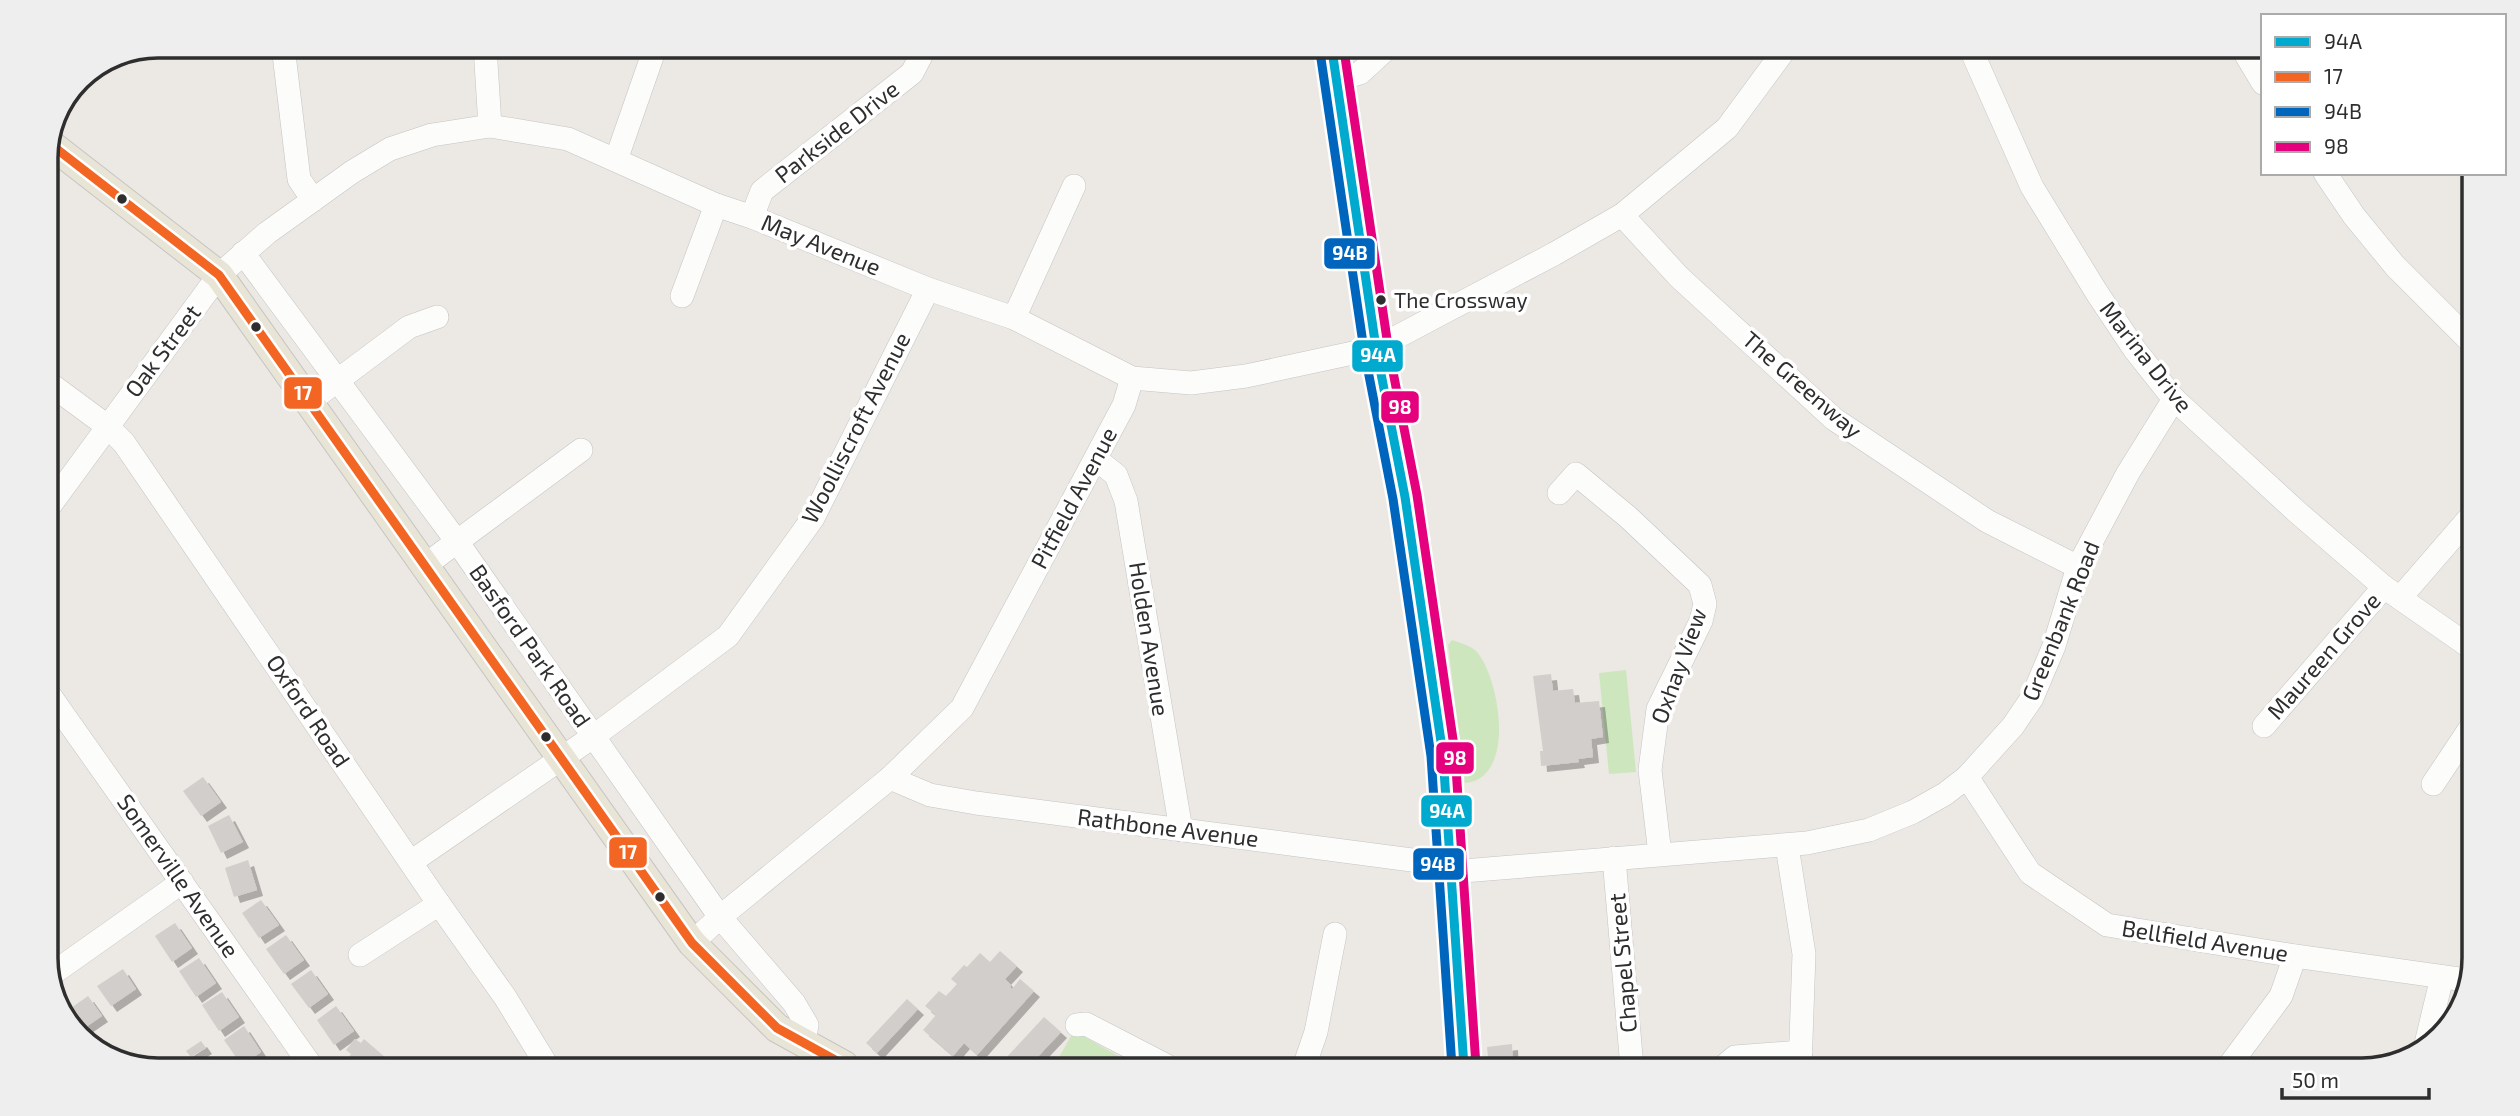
<svg xmlns="http://www.w3.org/2000/svg" width="2520" height="1116" font-family="'Exo 2',sans-serif">
<style>
.green{fill:#cee6be}
.building{fill:#d1cecb;filter:url(#shadow)}
.lines{fill:none;stroke-linecap:round;stroke-linejoin:round}
.minor-casing{stroke:#c5c4c5;stroke-width:24}
.major-casing{stroke:#c6c5c4;stroke-width:30}
.highway-casing{stroke:#c6c5c4;stroke-width:35}
.minor{stroke:#fcfcfb;stroke-width:23}
.major{stroke:#e8e4d6;stroke-width:28}
.highway{stroke:#eadfd6;stroke-width:33}
.bus-1-casing{stroke:#fff;stroke-width:14}
.bus-2-casing{stroke:#fff;stroke-width:14}
.bus-3-casing{stroke:#fff;stroke-width:14}
.bus-4-casing{stroke:#fff;stroke-width:14}
.bus-1{stroke:#00a9ce;stroke-width:9}
.bus-2{stroke:#f26522;stroke-width:9}
.bus-3{stroke:#0065bd;stroke-width:9}
.bus-4{stroke:#e5007d;stroke-width:9}
.bus-dot{fill:#2e2e2e;stroke:#fff;stroke-width:2.5}
.labels{text-anchor:middle;stroke-width:7;stroke-linejoin:round;paint-order:stroke}
.bus-label{font-size:21px;fill:#2e2e2e;stroke:#fff;text-anchor:start}
.street-label{font-size:23px;fill:#2e2e2e;stroke:#fff}
.rim{fill:none;stroke:#2e2e2e;stroke-width:3.5}
.line-badge{stroke:#fff;stroke-width:2.5}
.badge-label{font-size:19px;text-anchor:middle;font-weight:bold;fill:#fff}
</style>
<defs>
<filter id="shadow"><feDropShadow dx="6" dy="6" stdDeviation="0" flood-color="#0004"/></filter>
</defs>
<rect width="100%" height="100%" fill="#ece8e4"/>
<!-- green -->
<g class="green">
<path d="M1452,640c8,3 18,5 24,11 24,26 41,128 -11,132l-17,-138z"/>
<path d="M1626,670l10,102 -27,2 -10,-101z"/>
<path d="M1074,1031l62,35h-82z"/>
</g>
<!-- building -->
<g class="building">
<path d="M1551,674l2,17 20,-2 2,14 24,-2 4,36 -12,2 2,18 -15,2 1,3 -38,4 -1,-15h3l-10,-75z"/>
<path d="M203,777l18,25 -20,14 -18,-25z"/>
<path d="M229,815l14,27 -22,11 -13,-27z"/>
<path d="M248,860l9,30 -23,7 -9,-29z"/>
<path d="M261,900l18,25 -20,13 -17,-25z"/>
<path d="M175,923l17,25 -20,14 -17,-26z"/>
<path d="M286,935l18,25 -20,14 -18,-25z"/>
<path d="M1000,951l17,15 -12,13 6,6 -1,2 2,2 8,-10 14,12 -57,64 -13,-12 -11,13 -30,-26 13,-15 -11,-9 14,-15 7,5 11,-12 -6,-5 13,-14 3,2 13,-14 10,9z"/>
<path d="M199,958l17,25 -20,14 -17,-26z"/>
<path d="M123,969l13,20 -25,17 -14,-20z"/>
<path d="M311,970l17,24 -19,14 -18,-24z"/>
<path d="M222,992l17,25 -20,14 -17,-26z"/>
<path d="M88,996l14,20 -25,17 -13,-20z"/>
<path d="M907,999l11,10 -41,44 -11,-10z"/>
<path d="M336,1006l18,25 -20,14 -17,-25z"/>
<path d="M1044,1017l17,15 -32,34 -17,-1 -7,-6z"/>
<path d="M244,1026l17,26 -16,11h-5l-16,-23z"/>
<path d="M355,1039l6,4 3,-4 22,19 -4,5h-26l-7,-6 2,-3 -5,-4z"/>
<path d="M201,1041l5,7 -15,9 -5,-6z"/>
<path d="M1512,1044l1,23h-24l-2,-20z"/>
</g>
<g class="lines">
<defs>
<g id="minor">
<path d="M283,46l16,133 14,21"/>
<path d="M485,47l5,79"/>
<path d="M1972,52l60,135 65,106 38,57 39,49 122,112 88,76 86,60"/>
<path d="M2245,53l18,30"/>
<path d="M1336,80l24,-7 25,-23"/>
<path d="M616,160l38,-109"/>
<path d="M2325,173l29,43 41,50 77,77"/>
<path d="M1622,215l57,62 155,142 153,102 91,46"/>
<path d="M752,217l10,-26 150,-118 13,-25"/>
<path d="M243,253l215,290 262,374 74,86 13,22 -3,17"/>
<path d="M682,296l34,-91"/>
<path d="M1014,318l60,-132"/>
<path d="M46,381l61,45 17,17 315,461 66,93 41,67"/>
<path d="M310,401l99,-74 28,-10"/>
<path d="M1096,459l20,16 10,26 55,329"/>
<path d="M1559,493l17,-19 52,43 72,68 5,19 -4,17 -43,88 -8,61 10,84"/>
<path d="M46,511l173,-236 48,-42 85,-61 38,-23 42,-14 58,-9 78,13 148,66 36,12 176,72 86,29 118,60 59,5 55,-7 130,-28 178,-94 68,-39 105,-87 56,-76"/>
<path d="M424,566l157,-116"/>
<path d="M2400,598l71,-82"/>
<path d="M46,690l263,373"/>
<path d="M2264,726l120,-139"/>
<path d="M1967,777l63,96 77,52 188,31 171,24"/>
<path d="M890,778l40,17 46,8 451,59 23,-1"/>
<path d="M2433,784l36,-54"/>
<path d="M1787,846l17,108 -4,114"/>
<path d="M1614,858l18,210"/>
<path d="M411,862l183,-126 134,-100 85,-118 115,-229"/>
<path d="M1451,872l356,-29 62,-13 44,-18 32,-18 22,-17 46,-51 19,-28 22,-52 24,-79 50,-94 46,-74"/>
<path d="M692,943l28,-26 170,-139 72,-70 162,-303 8,-27"/>
<path d="M360,955l79,-51"/>
<path d="M49,976l133,-94"/>
<path d="M1077,1025l9,-1 81,42"/>
<path d="M2424,1052l18,-75"/>
<path d="M1304,1067l12,-35 19,-98"/>
<path d="M1722,1068l13,-11 66,-5"/>
<path d="M2226,1070l55,-74 14,-40"/>
</g>
<path id="major" d="M49,143l170,132 473,668 85,85 67,37"/>
<path id="highway" d="M1332,50l44,298 29,149 38,258 21,312"/>
</defs>
<!-- minor casing -->
<use href="#minor" class="minor-casing"/>
<!-- major casing -->
<use href="#major" class="major-casing"/>
<!-- highway casing -->
<use href="#highway" class="highway-casing"/>
<!-- minor -->
<use href="#minor" class="minor"/>
<!-- major -->
<use href="#major" class="major"/>
<!-- highway -->
<use href="#highway" class="highway"/>
<defs>
<path id="bus-1" d="M1332,50l44,298 29,149 38,258 21,312"/>
<path id="bus-2" d="M49,143l170,132 473,668 85,85 67,37"/>
<path id="bus-3" d="M1320,52l44,298 29,149 38,257 21,311"/>
<path id="bus-4" d="M1344,50l44,296 29,149 38,258 21,313"/>
</defs>
<!-- bus-1 casing -->
<use href="#bus-1" class="bus-1-casing"/>
<!-- bus-2 casing -->
<use href="#bus-2" class="bus-2-casing"/>
<!-- bus-3 casing -->
<use href="#bus-3" class="bus-3-casing"/>
<!-- bus-4 casing -->
<use href="#bus-4" class="bus-4-casing"/>
<!-- bus-1 -->
<use href="#bus-1" class="bus-1"/>
<!-- bus-2 -->
<use href="#bus-2" class="bus-2"/>
<!-- bus-3 -->
<use href="#bus-3" class="bus-3"/>
<!-- bus-4 -->
<use href="#bus-4" class="bus-4"/>
</g>
<!-- markers -->
<g class="bus-dot">
<circle cx="122" cy="199" r="6"/>
<circle cx="1381" cy="300" r="6"/>
<circle cx="256" cy="327" r="6"/>
<circle cx="546" cy="737" r="6"/>
<circle cx="660" cy="897" r="6"/>
</g>
<g class="labels">
<!-- bus labels -->
<g class="bus-label">
<text x="1394" y="308">The Crossway</text>
</g>
<!-- street labels -->
<g class="street-label">
<text transform="translate(837 132) rotate(-38)" y="8">Parkside Drive</text>
<text transform="translate(821 245) rotate(22)" y="8">May Avenue</text>
<text transform="translate(163 351) rotate(-53)" y="8">Oak Street</text>
<text transform="translate(2146 357) rotate(52)" y="8">Marina Drive</text>
<text transform="translate(1802 385) rotate(41)" y="8">The Greenway</text>
<text transform="translate(856 428) rotate(-63)" y="8">Woolliscroft Avenue</text>
<text transform="translate(1074 498) rotate(-62)" y="8">Pitfield Avenue</text>
<text transform="translate(2061 621) rotate(-68)" y="8">Greenbank Road</text>
<text transform="translate(1149 639) rotate(81)" y="8">Holden Avenue</text>
<text transform="translate(530 646) rotate(55)" y="8">Basford Park Road</text>
<text transform="translate(2324 656) rotate(-49)" y="8">Maureen Grove</text>
<text transform="translate(1679 666) rotate(-70)" y="8">Oxhay View</text>
<text transform="translate(308 711) rotate(56)" y="8">Oxford Road</text>
<text transform="translate(1168 828) rotate(7)" y="8">Rathbone Avenue</text>
<text transform="translate(178 876) rotate(55)" y="8">Somerville Avenue</text>
<text transform="translate(2205 941) rotate(9)" y="8">Bellfield Avenue</text>
<text transform="translate(1623 963) rotate(-95)" y="8">Chapel Street</text>
</g>
</g>
<!-- crop -->
<path d="M0 0H2520V1116H0ZM158 58H2362A100 100 0 0 1 2462 158V958A100 100 0 0 1 2362 1058H158A100 100 0 0 1 58 958V158A100 100 0 0 1 158 58Z" fill="#eee" fill-rule="evenodd"/>
<path class="rim" d="M158 58H2362A100 100 0 0 1 2462 158V958A100 100 0 0 1 2362 1058H158A100 100 0 0 1 58 958V158A100 100 0 0 1 158 58Z"/>
<g class="line-badge">
<rect x="1323" y="237" width="53" height="33" rx="7" fill="#0065bd"/>
<rect x="1351" y="339" width="53" height="34" rx="7" fill="#00a9ce"/>
<rect x="283" y="376" width="40" height="34" rx="7" fill="#f26522"/>
<rect x="1380" y="390" width="40" height="34" rx="7" fill="#e5007d"/>
<rect x="1435" y="741" width="40" height="34" rx="7" fill="#e5007d"/>
<rect x="1420" y="794" width="53" height="34" rx="7" fill="#00a9ce"/>
<rect x="608" y="836" width="40" height="33" rx="7" fill="#f26522"/>
<rect x="1412" y="847" width="53" height="34" rx="7" fill="#0065bd"/>
</g>
<g class="badge-label">
<text x="1350" y="260">94B</text>
<text x="1378" y="362">94A</text>
<text x="303" y="400">17</text>
<text x="1400" y="414">98</text>
<text x="1455" y="765">98</text>
<text x="1447" y="818">94A</text>
<text x="628" y="859">17</text>
<text x="1438" y="871">94B</text>
</g>
<!-- legend -->
<rect x="2261" y="14" width="245" height="161" fill="#ffffff" stroke="#ababab" stroke-width="2"/>
<rect x="2275" y="37" width="35" height="10" fill="#00a9ce" stroke="#ababab" stroke-width="2"/>
<text x="2324" y="49" font-size="21" fill="#2e2e2e">94A</text>
<rect x="2275" y="72" width="35" height="10" fill="#f26522" stroke="#ababab" stroke-width="2"/>
<text x="2324" y="84" font-size="21" fill="#2e2e2e">17</text>
<rect x="2275" y="107" width="35" height="10" fill="#0065bd" stroke="#ababab" stroke-width="2"/>
<text x="2324" y="119" font-size="21" fill="#2e2e2e">94B</text>
<rect x="2275" y="142" width="35" height="10" fill="#e5007d" stroke="#ababab" stroke-width="2"/>
<text x="2324" y="154" font-size="21" fill="#2e2e2e">98</text>
<!-- scale -->
<path d="M2282 1088v10h147v-10" fill="none" stroke="#2e2e2e" stroke-width="3.5"/>
<text x="2292" y="1088" font-size="21" fill="#2e2e2e" stroke="#ffffff" stroke-width="5" paint-order="stroke">50 m</text>
</svg>
